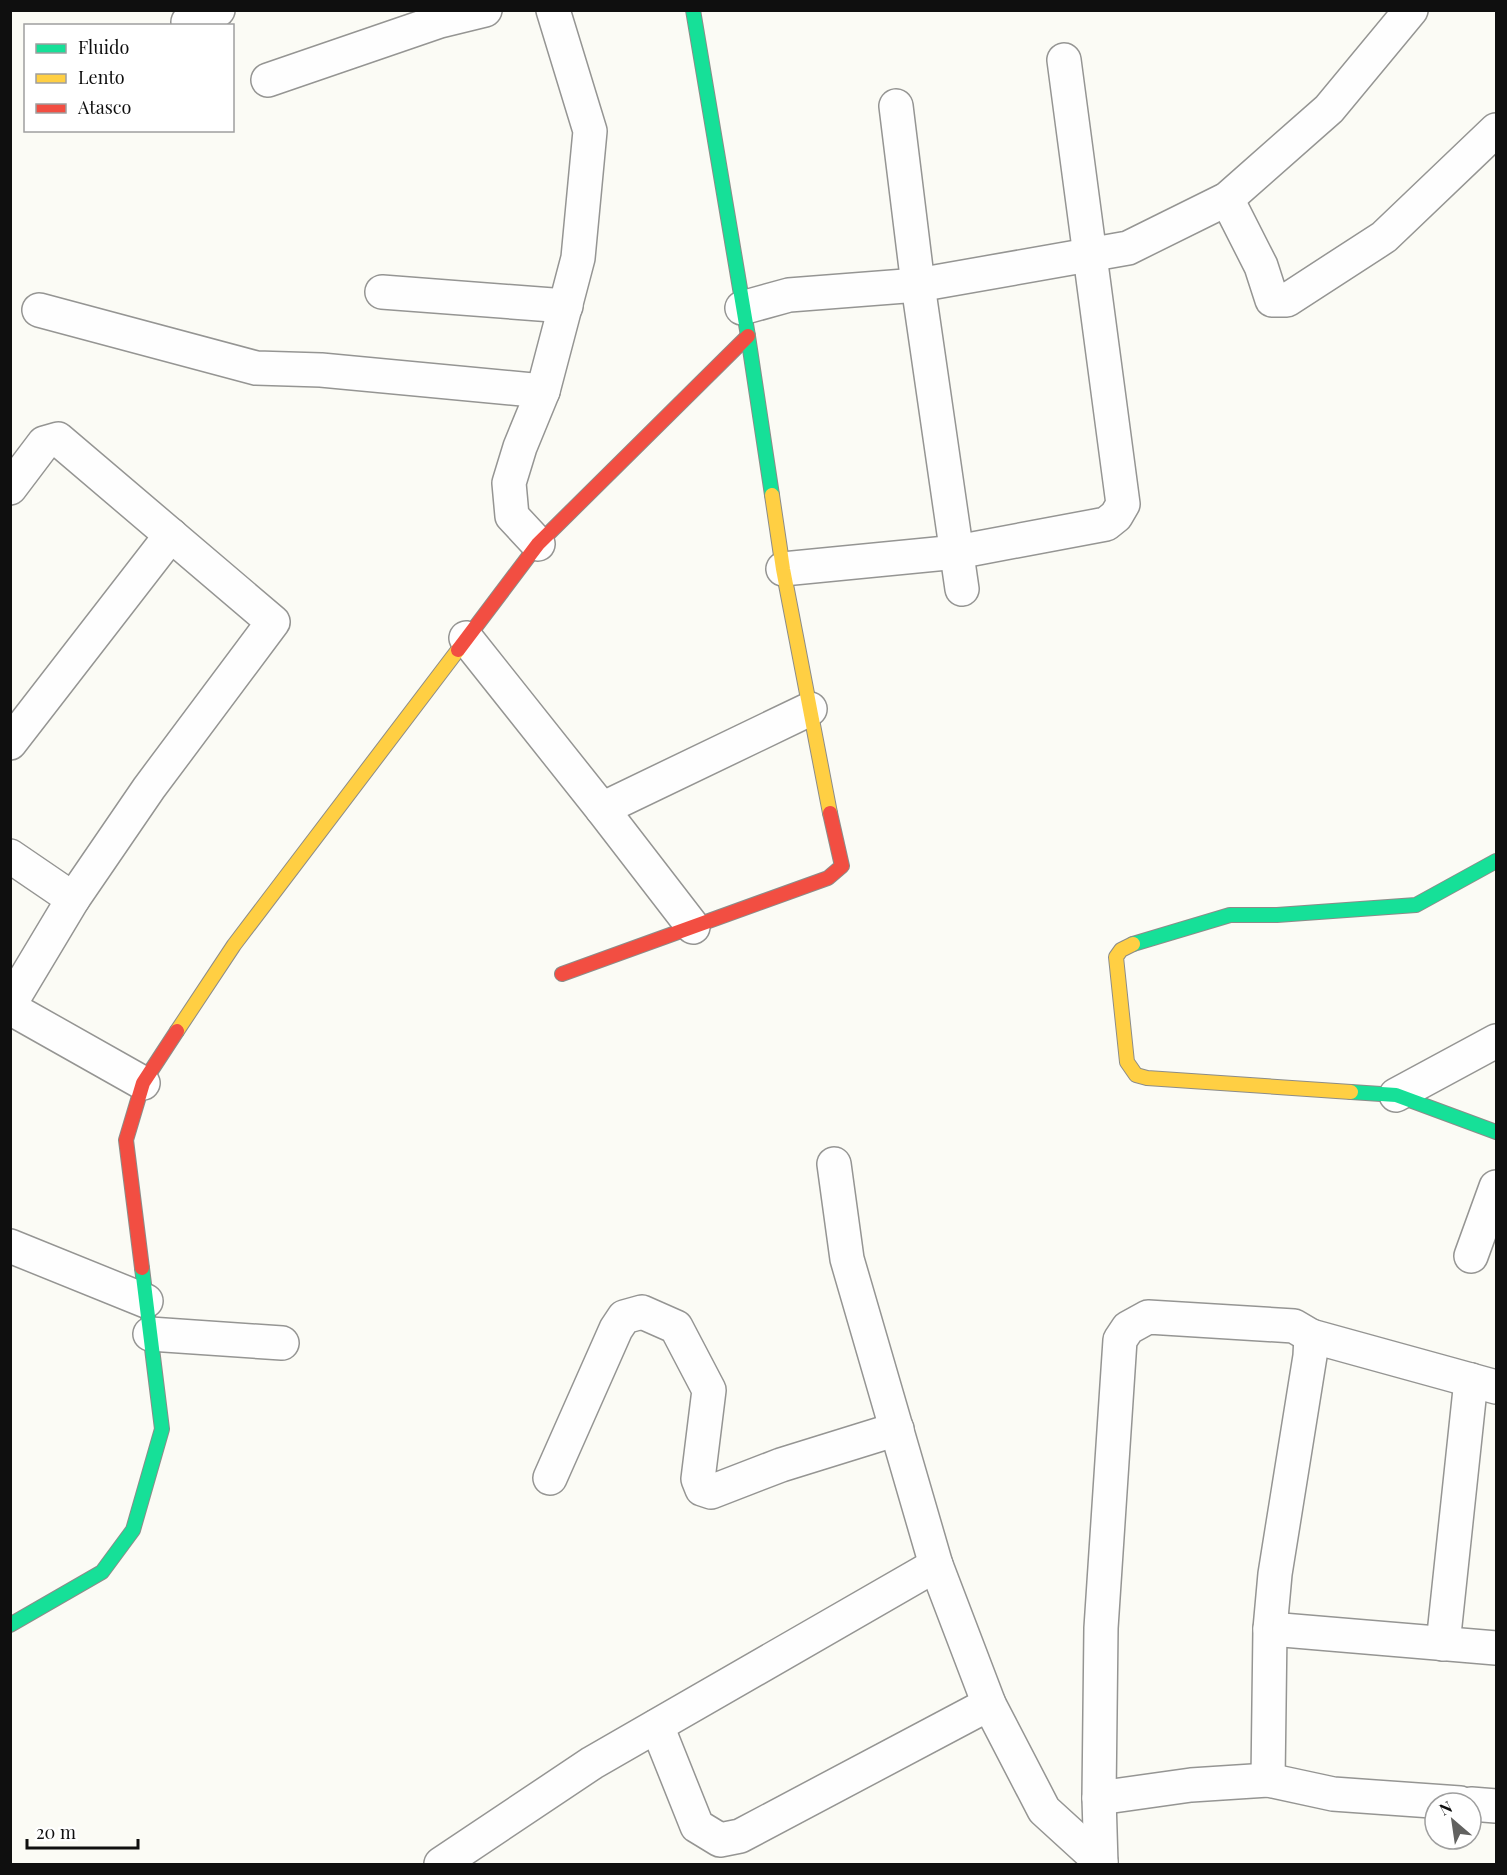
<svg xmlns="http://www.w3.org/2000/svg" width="1507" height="1875" font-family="'Playfair Display',serif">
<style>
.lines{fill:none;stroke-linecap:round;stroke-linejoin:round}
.street-casing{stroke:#959593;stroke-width:36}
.fast-casing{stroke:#8c8c89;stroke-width:16}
.slow-casing{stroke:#8c8c89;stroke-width:16}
.jam-casing{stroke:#8c8c89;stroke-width:16}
.street{stroke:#fefefe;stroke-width:33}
.fast{stroke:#16e098;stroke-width:14}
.slow{stroke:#ffcf43;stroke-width:14}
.jam{stroke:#f24e42;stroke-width:14}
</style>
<rect width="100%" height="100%" fill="#fbfbf5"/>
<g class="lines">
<defs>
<g id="street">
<path d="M188,22l30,-12"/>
<path d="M268,80l172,-59 45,-11"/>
<path d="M896,106l22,179 44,304"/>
<path d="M1227,199l34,67 11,34h15l97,-63 112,-107"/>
<path d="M382,292l184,14"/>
<path d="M742,308l47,-13 129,-10 210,-37 99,-49 102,-90 82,-99"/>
<path d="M39,310l217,58 65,2 222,21"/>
<path d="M10,488l34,-45 14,-4 215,183 -124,166 -76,111 -63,105"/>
<path d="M538,544l-26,-28 -3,-33 11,-36 23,-56 35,-133 12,-127 -37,-121"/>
<path d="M783,569l174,-17 149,-28 10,-8 7,-12 -59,-444"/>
<path d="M466,638l136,171 91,118"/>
<path d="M10,743l161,-208"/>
<path d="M602,809l208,-100"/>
<path d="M10,856l63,43"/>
<path d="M10,1008l133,75"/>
<path d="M1396,1095l100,-54"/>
<path d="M834,1164l13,95 89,306 53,139 55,106 57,52"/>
<path d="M10,1246l136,55"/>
<path d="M1471,1256l25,-69"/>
<path d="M150,1334l132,9"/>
<path d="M550,1478l66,-149 8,-12 18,-5 34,15 33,63 -11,89 4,10 9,3 70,-27 116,-36"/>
<path d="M1270,1629l226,19"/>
<path d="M1443,1644l28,-264"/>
<path d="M657,1726l40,100 23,14 20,-4 249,-132"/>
<path d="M1268,1780l2,-151 5,-55 35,-218 1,-20 185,51"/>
<path d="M1099,1798l92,-13 77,-5 65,14 127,9"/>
<path d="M1471,1804l25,2"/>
<path d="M441,1864l151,-101 344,-198"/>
<path d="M1101,1864l-2,-66 2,-170 19,-288 8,-12 20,-11 146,9 17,10"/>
</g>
<g id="fast">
<path d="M693,10l55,326 24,159"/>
<path d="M1133,944l97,-29h47l139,-10 80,-44"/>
<path d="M1351,1092l45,3 100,37"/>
<path d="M10,1625l92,-53 31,-42 29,-101 -20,-161"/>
</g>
<g id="slow">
<path d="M772,495l11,74 47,244"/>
<path d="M1133,944l-12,6 -5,7 11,105 9,13 11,3 204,14"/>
<path d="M177,1031l57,-86 224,-295"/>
</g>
<g id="jam">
<path d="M458,650l80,-106 210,-208"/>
<path d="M562,974l266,-96 14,-12 -12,-53"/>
<path d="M142,1268l-16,-128 17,-57 34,-52"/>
</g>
</defs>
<!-- street casing -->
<use href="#street" class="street-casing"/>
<!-- fast casing -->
<use href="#fast" class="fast-casing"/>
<!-- slow casing -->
<use href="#slow" class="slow-casing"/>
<!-- jam casing -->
<use href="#jam" class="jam-casing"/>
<!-- street -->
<use href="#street" class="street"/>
<!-- fast -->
<use href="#fast" class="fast"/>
<!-- slow -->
<use href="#slow" class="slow"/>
<!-- jam -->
<use href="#jam" class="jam"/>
</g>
<!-- border -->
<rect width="1507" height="1875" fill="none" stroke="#0f0f0f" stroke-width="24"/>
<!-- legend -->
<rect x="24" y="24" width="210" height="108" fill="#ffffff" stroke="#9f9f9f" stroke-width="1.5"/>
<rect x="36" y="44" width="30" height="9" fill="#16e098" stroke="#9f9f9f" stroke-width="1.5"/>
<text x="78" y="54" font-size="18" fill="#0f0f0f">Fluido</text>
<rect x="36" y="74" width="30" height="9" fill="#ffcf43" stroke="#9f9f9f" stroke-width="1.5"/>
<text x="78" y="84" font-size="18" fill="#0f0f0f">Lento</text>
<rect x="36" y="104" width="30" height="9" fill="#f24e42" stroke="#9f9f9f" stroke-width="1.5"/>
<text x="78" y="114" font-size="18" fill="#0f0f0f">Atasco</text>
<!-- north arrow -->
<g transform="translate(1453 1821) rotate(331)"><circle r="28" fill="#ffffff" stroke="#9f9f9f" stroke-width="1.5"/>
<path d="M0-4.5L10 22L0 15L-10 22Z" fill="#626260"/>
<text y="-9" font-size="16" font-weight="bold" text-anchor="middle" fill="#0f0f0f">N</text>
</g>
<!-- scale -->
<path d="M27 1839v9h111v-9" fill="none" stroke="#0f0f0f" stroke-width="3"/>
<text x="36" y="1839" font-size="18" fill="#0f0f0f" stroke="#ffffff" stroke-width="4.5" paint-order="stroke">20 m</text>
</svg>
